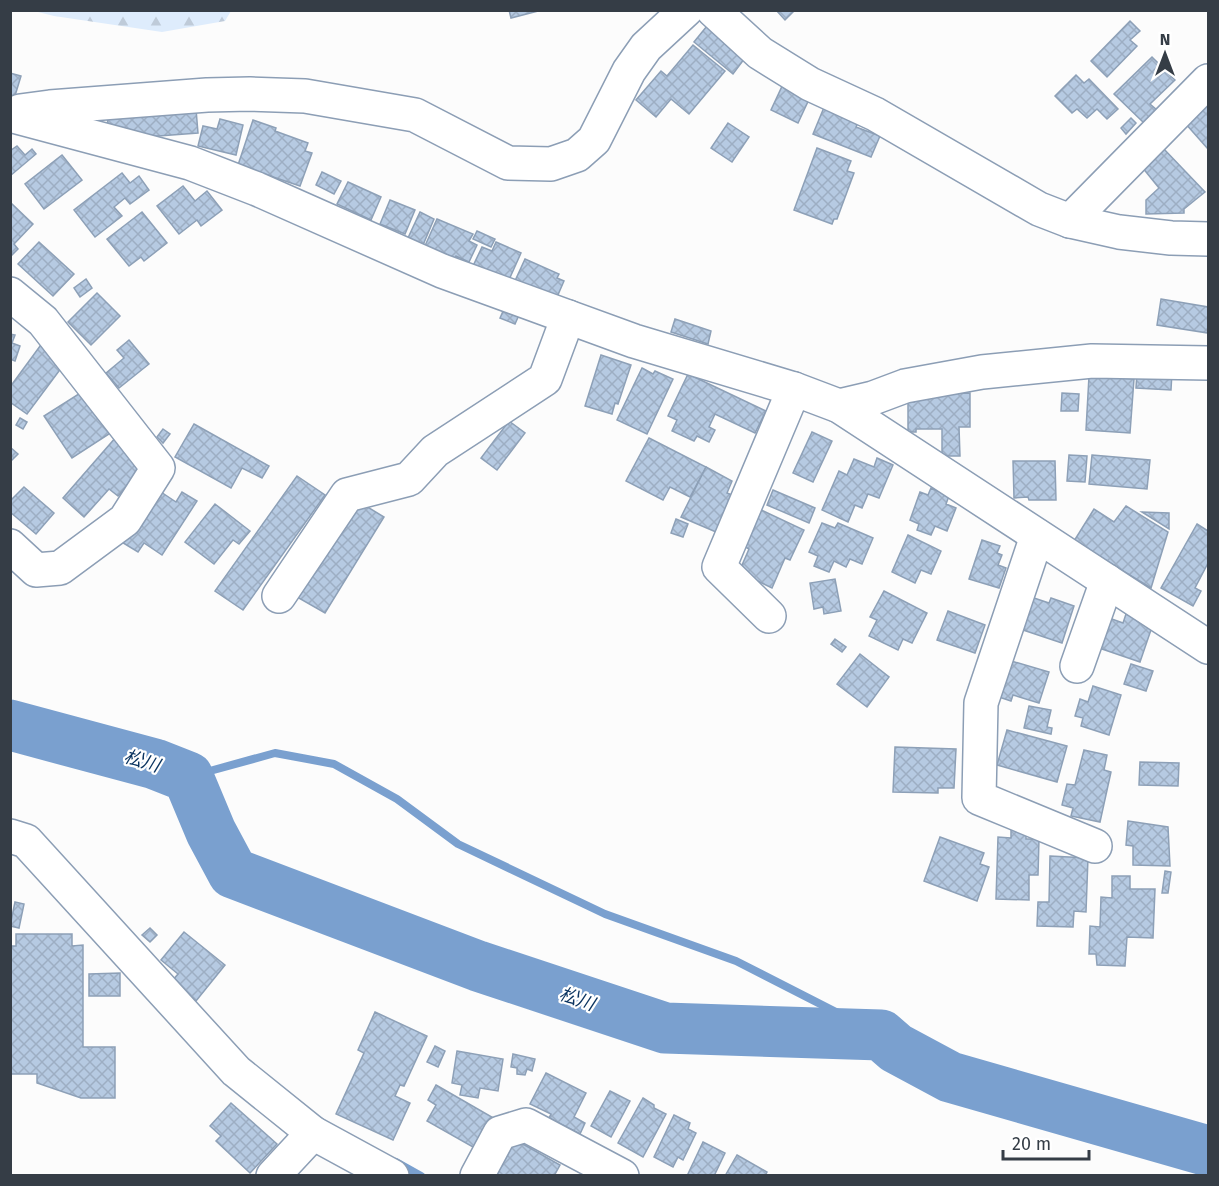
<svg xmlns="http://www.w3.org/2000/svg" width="1219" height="1186" font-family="'Fira Sans','Noto Sans JP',sans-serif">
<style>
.forest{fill:url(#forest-firs)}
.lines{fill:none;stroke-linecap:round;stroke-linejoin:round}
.stream{stroke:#7aa0cf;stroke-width:8}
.river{stroke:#7aa0cf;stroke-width:51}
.building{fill:url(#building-cross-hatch);stroke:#8da0b7;stroke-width:1.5}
.minor-casing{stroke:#8c9eb5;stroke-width:36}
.minor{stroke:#fff;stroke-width:33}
.labels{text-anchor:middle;stroke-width:4.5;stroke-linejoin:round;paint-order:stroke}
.water-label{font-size:18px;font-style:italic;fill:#0c3561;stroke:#fff}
</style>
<defs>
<pattern id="forest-firs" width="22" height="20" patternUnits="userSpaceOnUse" patternTransform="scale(1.5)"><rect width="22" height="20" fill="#deecfc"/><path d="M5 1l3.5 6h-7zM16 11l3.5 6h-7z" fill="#bfcbd9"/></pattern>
<pattern id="building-cross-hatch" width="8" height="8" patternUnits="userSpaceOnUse" patternTransform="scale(1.5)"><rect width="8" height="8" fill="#b6cae2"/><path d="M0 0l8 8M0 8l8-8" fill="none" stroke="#9daec3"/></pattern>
</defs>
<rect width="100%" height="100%" fill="#fcfcfc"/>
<!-- forest -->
<path class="forest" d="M34,11l197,-1v1l-6,10 -63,11 -108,-16z"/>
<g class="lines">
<!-- stream -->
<g class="stream">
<path d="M188,777l87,-24 59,11 63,35 61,45 147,70 131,47 145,74"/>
<path d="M396,1162l25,14"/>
</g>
<!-- river -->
<path class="river" d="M10,725l145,39 33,13 23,55 22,41 245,93 187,62 216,7 15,13 54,29 258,74"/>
</g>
<!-- building -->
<g class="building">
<path d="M509,10h33l-31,8z"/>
<path d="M776,10h19l-10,10z"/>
<path d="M1130,21l10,10 -10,9 7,6 -30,31 -16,-16z"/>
<path d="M707,26l41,28 -15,20 -39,-32z"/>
<path d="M693,45l32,26 -36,43 -18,-15 -15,18 -20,-17 25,-29 6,5z"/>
<path d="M1152,57l23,23 -25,24 7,6 -13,13 -30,-29z"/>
<path d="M10,73l11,3 -7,23 -4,-1z"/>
<path d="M1076,75l8,8 5,-4 29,30 -11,10 -10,-10 -10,9 -10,-9 -5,4 -17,-17z"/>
<path d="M784,82l27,13 -13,28 -27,-13z"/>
<path d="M1208,101v48l-23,-26z"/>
<path d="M825,105l35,13 -4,9 24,9 -9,21 -58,-23z"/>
<path d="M196,109l2,24 -53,4 -37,-13 -1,-7z"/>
<path d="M1131,118l5,5 -10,11 -5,-6z"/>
<path d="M220,119l23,6 -7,30 -38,-9 5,-20 14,3z"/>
<path d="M253,120l23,8 -1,3 33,12 -3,8 7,2 -12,33 -62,-21z"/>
<path d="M728,123l21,14 -17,25 -21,-14z"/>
<path d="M17,146l8,9 7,-6 4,5 -26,22v-25z"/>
<path d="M1162,147l43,45 -21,17v4l-38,1v-14l13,-12 -17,-21z"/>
<path d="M817,148l34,13 -4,10 7,2 -17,46h-3l-2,5 -38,-14z"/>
<path d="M62,155l20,25 -38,29 -19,-25z"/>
<path d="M322,172l19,9 -7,13 -18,-9z"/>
<path d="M122,173l8,10 9,-7 10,14 -19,14 -5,-6 -11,9 8,9 -27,21 -21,-27z"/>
<path d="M348,182l33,15 -10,23 -34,-16z"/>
<path d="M183,186l12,15 12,-10 15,19 -21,16 -4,-6 -18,14 -22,-28z"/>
<path d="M390,200l25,10 -10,24 -25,-10z"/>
<path d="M10,202l23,22 -19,20 4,5 -8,8z"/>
<path d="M142,212l25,31 -23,18 -3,-4 -12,9 -22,-27z"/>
<path d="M420,212l14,7 -11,26 -15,-7z"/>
<path d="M437,219l36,15 -4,7 8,4 -8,17 -13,-6 -2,5 -30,-13z"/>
<path d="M477,231l18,8 -4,8 -18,-8z"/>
<path d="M39,242l35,32 -21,22 -35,-32z"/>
<path d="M496,242l25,11 -13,29 -35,-16 9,-19 10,4z"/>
<path d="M525,259l34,15 -2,4 7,3 -7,16 -43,-14z"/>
<path d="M86,279l6,9 -12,9 -6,-9z"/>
<path d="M97,293l23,23 -29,29 -23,-23z"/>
<path d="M1161,299l47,8v26l-51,-8z"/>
<path d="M504,309l15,6 -4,9 -15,-6z"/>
<path d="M675,319l36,12 -3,13 -37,-12z"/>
<path d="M10,334l5,1 -3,8 8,3 -5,15 -5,-2z"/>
<path d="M129,340l20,24 -30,24 -13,-15 18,-15 -7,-8z"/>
<path d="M43,342l19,25 -35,47 -17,-12v-15z"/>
<path d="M601,355l30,10 -13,39 -3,-1 -3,11 -27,-8z"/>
<path d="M642,368l11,6 2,-3 18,8 -26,55 -30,-14z"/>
<path d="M1137,371l35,1 -1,18 -35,-2z"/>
<path d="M688,374l78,37 -11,22 -40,-19 -6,13 6,3 -6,12 -12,-6 -3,5 -22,-10 5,-11 -9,-4z"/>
<path d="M1089,376l45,3 -4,54 -44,-3z"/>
<path d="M85,390l27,42 -40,26 -28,-42z"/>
<path d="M970,393v34h-11l1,29h-18v-27h-26v3h-8v-30h6v-8z"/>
<path d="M1062,393l17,1 -1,17h-17z"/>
<path d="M20,418l7,4 -4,7 -7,-4z"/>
<path d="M509,421l16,12 -28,37 -16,-12z"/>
<path d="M194,424l75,42 -7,12 -20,-10 -11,20 -56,-31z"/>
<path d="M163,429l7,5 -7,9 -6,-6z"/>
<path d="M812,432l20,9 -19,41 -20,-9z"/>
<path d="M117,436l27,31 -26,29 -9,-7 -25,28 -21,-19z"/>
<path d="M649,438l57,29 -16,30 -20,-10 -7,13 -37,-19z"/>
<path d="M10,447l8,7 -8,8z"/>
<path d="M1069,455l18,1 -2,26 -18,-1z"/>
<path d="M1092,455l58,5 -3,29 -58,-5z"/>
<path d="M877,458l16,7 -14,33 -11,-4 -6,14 -7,-3 -7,17 -26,-12 17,-39 8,4 7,-16 20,8z"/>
<path d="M1013,461h42l1,39h-27l-1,-3 -14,1z"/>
<path d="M706,467l26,14 -5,12 5,2 -16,37 -35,-15z"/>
<path d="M297,476l28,19 -82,115 -28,-19z"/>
<path d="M24,487l30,26 -18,21 -26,-22v-11z"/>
<path d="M931,488l18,8 -3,8 10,4 -9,23 -12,-5 -4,9 -14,-5 2,-6 -9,-4 10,-28 8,3z"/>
<path d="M773,490l42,18 -6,15 -42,-18z"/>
<path d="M161,492l15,10 6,-10 15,9 -35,54 -18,-12 -6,9 -18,-11z"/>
<path d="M356,500l28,17 -59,96 -28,-16z"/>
<path d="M215,504l35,27 -11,13 -6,-4 -19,24 -29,-22z"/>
<path d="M1126,506l42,26 -17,56 -77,-47 20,-32 20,13z"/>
<path d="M759,509l45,21 -14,30 -5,-2 -13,30 -33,-16 10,-23 -7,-4z"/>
<path d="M1142,512l27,1v16z"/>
<path d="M676,519l12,5 -5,13 -12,-4z"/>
<path d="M822,523l13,5 3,-5 35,15 -11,26 -12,-5 -4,8 -12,-6 -5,11 -15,-6 4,-10 -9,-4z"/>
<path d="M1197,524l11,7v32l-13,25 6,3 -8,15 -32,-18z"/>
<path d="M908,535l33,16 -10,23 -10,-4 -6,13 -23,-11z"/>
<path d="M982,540l18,6 -3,7 5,2 -4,10 8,3 -7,20 -30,-9z"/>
<path d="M835,579l6,32 -17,3 -1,-7 -9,2 -4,-26z"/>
<path d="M884,591l43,22 -15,30 -9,-4 -5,11 -29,-14 8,-16 -7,-3z"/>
<path d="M1028,596l21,7 2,-5 23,8 -12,37 -45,-15z"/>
<path d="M948,611l37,14 -10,28 -38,-13z"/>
<path d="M1126,614l27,10 -13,38 -41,-14 10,-30 14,5z"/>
<path d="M835,639l11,8 -4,5 -11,-8z"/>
<path d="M860,654l29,23 -22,30 -30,-23z"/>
<path d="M1008,660l41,12 -10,31 -26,-8 -2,6 -15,-5z"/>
<path d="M1131,664l22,7 -7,20 -22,-7z"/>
<path d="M1093,686l28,9 -12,40 -28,-9 2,-8 -8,-2 5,-17 8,3z"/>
<path d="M1029,706l22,4 -4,17 5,1 -1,6 -27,-6z"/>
<path d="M1007,730l60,16 -10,36 -60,-17z"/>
<path d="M895,747l61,2 -2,39h-16v5l-45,-1z"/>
<path d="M1084,750l23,5 -3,15 7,2 -11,50 -29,-6 2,-8 -11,-3 5,-21 8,1z"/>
<path d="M1140,762l39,1 -1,23 -39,-1z"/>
<path d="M1128,821l40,6 2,39 -37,-1v-19l-7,-1z"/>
<path d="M1011,829l15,1v9h13l-1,36h-9v25l-33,-1 2,-62 13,1z"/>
<path d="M940,837l44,16 -4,11 9,3 -12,34 -53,-20z"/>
<path d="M1050,856l38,2 -2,54 -12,-1 -1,16 -36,-1 1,-24h11z"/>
<path d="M1165,871l6,1 -3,21h-6z"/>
<path d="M1112,876h18v13h25l-2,49 -26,-1 -2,29 -28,-1 -1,-11h-7l1,-28 10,1 1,-30 11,1z"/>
<path d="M15,902l9,2 -5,24 -9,-2z"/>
<path d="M150,928l7,7 -7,7 -8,-7z"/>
<path d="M184,932l41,33 -29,36 -24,-20 6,-7 -17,-14z"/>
<path d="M16,934h56v12l11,-1v102h32v51h-34l-44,-15v-9h-27v-128h6z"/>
<path d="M120,973v23h-31v-22z"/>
<path d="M375,1012l52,24 -23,50 -4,-1 -5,11 15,7 -17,37 -57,-26 28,-61 -6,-3z"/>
<path d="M435,1046l10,5 -7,16 -11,-5z"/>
<path d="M457,1051l46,8 -5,32 -18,-3 -2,10 -18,-3 2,-10 -10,-2z"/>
<path d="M513,1054l22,5 -3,12 -5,-2 -2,6 -8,-1v-6l-6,-1z"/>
<path d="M546,1073l40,20 -12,24 11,6 -5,11 -31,-16 2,-4 -21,-10z"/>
<path d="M436,1085l61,35 -17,31 -53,-30 9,-16 -8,-5z"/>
<path d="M610,1091l20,10 -19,36 -20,-11z"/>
<path d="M643,1098l11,7v3l12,6 -23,43 -25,-14z"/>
<path d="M231,1103l46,41 -27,29 -34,-32 5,-5 -11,-10z"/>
<path d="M674,1115l16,8 -2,6 8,4 -13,27 -5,-3 -5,10 -19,-10z"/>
<path d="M514,1139l46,26 -6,11h-60z"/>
<path d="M703,1142l22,11 -11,23h-27z"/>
<path d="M737,1155l30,17 -2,4h-40z"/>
</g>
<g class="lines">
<defs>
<g id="minor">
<path d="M713,10l47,43 50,31 65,30 164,95 31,12 49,11 52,6 37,1"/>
<path d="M20,111l30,-4 157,-12 43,-1 55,2 110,19 93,48 43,1 26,-9 17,-15 35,-69 17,-24 40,-37"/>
<path d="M10,115l180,48 67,26 185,82 192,70 160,48 45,17 369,241"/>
<path d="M1070,221l138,-140"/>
<path d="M10,294l33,27 115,147 -33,52 -65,48 -24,2 -26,-24"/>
<path d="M839,406l34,-8 32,-12 77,-14 110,-11 116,2"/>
<path d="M1037,536l-56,167 -2,95 116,48"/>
<path d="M279,596l68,-101 62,-16 26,-28 110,-72 23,-62"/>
<path d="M769,616l-50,-49 75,-178"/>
<path d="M1077,666l30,-85"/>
<path d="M10,836l16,5 210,230 77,62 79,43"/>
<path d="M273,1176l40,-43"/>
<path d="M477,1176l23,-43 26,-8 96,51"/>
</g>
</defs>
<!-- minor casing -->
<use href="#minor" class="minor-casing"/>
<!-- minor -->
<use href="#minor" class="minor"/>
</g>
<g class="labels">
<!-- water labels -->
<g class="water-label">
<text transform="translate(142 761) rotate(17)" y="6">松川</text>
<text transform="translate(577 999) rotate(19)" y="6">松川</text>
</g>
</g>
<!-- border -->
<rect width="1219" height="1186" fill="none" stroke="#353d46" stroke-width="24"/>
<!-- north arrow -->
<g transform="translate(1165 54)" stroke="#ffffff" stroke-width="4.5" paint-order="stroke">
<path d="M0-4.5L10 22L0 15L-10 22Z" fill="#353d46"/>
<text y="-9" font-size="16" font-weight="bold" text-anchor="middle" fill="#353d46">N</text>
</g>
<!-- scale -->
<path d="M1003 1150v9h86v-9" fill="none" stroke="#353d46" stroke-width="3"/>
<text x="1012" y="1150" font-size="18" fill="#353d46" stroke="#ffffff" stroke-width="4.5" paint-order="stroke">20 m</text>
</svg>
